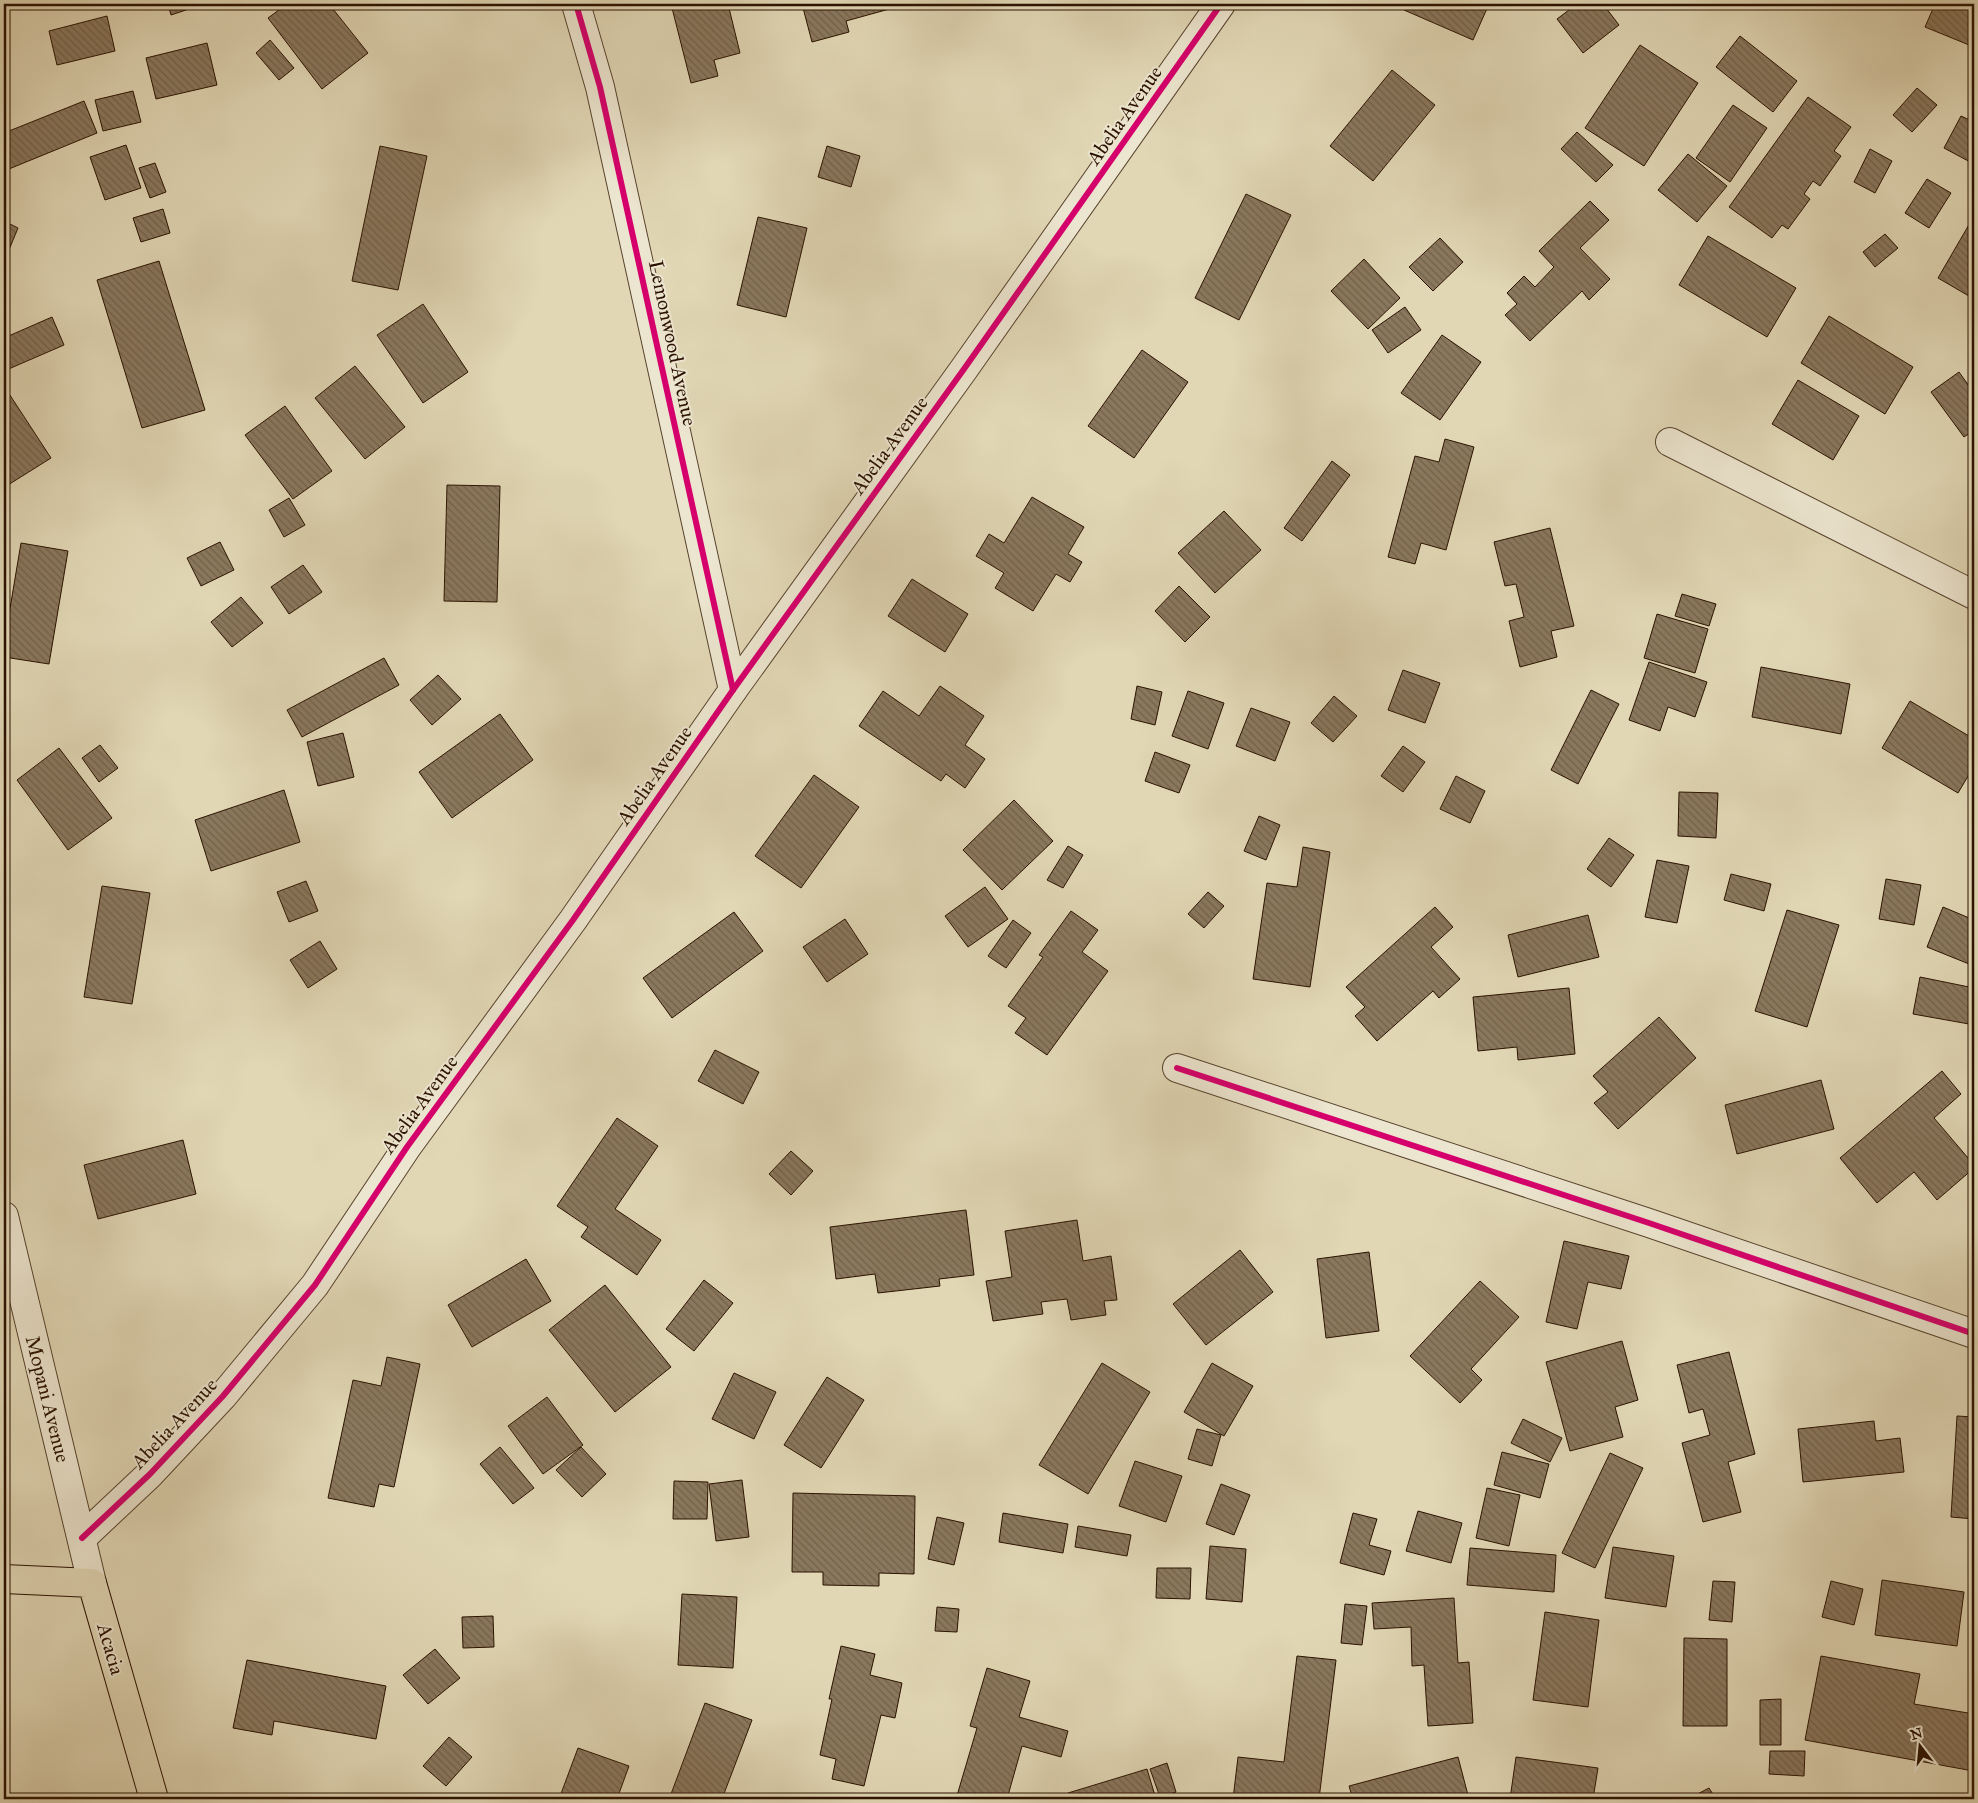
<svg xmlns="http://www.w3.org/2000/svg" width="1978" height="1803" font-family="'IM FELL Great Primer',serif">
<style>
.building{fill:url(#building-back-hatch);stroke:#2b1200}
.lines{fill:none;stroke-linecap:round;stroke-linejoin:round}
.minor-casing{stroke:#58432d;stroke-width:30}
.major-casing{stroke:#2b1200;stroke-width:30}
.minor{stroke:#ece5cf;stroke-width:28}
.major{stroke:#e1d7b5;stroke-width:28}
.cycleway-casing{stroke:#ece5cf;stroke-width:9}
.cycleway{stroke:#d6006c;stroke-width:6}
.labels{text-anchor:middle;stroke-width:4;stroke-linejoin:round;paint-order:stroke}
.street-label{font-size:20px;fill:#2b1200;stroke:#ece5cf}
</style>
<defs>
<pattern id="building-back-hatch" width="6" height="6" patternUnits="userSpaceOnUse" patternTransform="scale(1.25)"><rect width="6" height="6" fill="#8a785e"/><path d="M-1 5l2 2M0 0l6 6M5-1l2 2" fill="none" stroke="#71614b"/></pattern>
</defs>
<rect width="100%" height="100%" fill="#e1d7b5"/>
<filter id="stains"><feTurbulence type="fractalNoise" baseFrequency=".004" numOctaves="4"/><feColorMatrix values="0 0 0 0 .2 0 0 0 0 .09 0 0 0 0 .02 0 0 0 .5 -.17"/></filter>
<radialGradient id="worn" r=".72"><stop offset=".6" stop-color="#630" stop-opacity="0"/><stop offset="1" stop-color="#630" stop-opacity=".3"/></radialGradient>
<!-- building -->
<g class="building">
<path d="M168,4h36l-33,11z"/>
<path d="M287,4h42l39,49 -46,36 -54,-71z"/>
<path d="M671,4h57l12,49 -26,7 4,16 -27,7z"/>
<path d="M802,4h90l1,4 -47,13 3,11 -37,10z"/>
<path d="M1407,4h82l-16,36 -69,-30z"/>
<path d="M1577,4h26l16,21 -36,28 -26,-34z"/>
<path d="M1935,4h39v43l-49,-20z"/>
<path d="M107,16l8,35 -58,14 -8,-34z"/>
<path d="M1740,36l57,45 -24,31 -57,-45z"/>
<path d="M270,40l24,28 -15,12 -23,-27z"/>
<path d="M207,43l10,42 -61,14 -10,-41z"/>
<path d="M1640,45l58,38 -54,83 -59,-38z"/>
<path d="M1392,70l43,35 -62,76 -43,-35z"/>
<path d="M1917,88l20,17 -25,27 -19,-17z"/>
<path d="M133,91l8,31 -38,9 -8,-31z"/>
<path d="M1808,97l43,30 -17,24 7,5 -21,30 -7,-5 -9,13 6,5 -22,30 -6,-4 -10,13 -43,-31z"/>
<path d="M84,101l13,32 -93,38v-38z"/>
<path d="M1733,105l34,23 -37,54 -34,-24z"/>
<path d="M1961,116l13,6v37l-2,4 -28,-15z"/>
<path d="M1577,132l36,33 -17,17 -35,-33z"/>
<path d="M126,145l15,43 -36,12 -15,-43z"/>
<path d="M380,146l47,10 -29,134 -46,-9z"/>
<path d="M827,146l33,10 -9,31 -33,-10z"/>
<path d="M1870,149l22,12 -17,32 -21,-11z"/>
<path d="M1688,154l39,32 -30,36 -39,-32z"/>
<path d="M155,163l11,29 -16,6 -11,-30z"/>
<path d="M1927,179l24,14 -22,35 -24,-15z"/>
<path d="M1246,194l45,21 -52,105 -44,-22z"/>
<path d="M1590,201l19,19 -29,28 30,31 -21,21 -7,-9 -52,50 -25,-26 12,-11 -10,-11 17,-17 11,11 19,-20 -15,-16z"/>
<path d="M163,209l7,24 -29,9 -8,-24z"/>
<path d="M1974,216v83l-36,-21z"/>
<path d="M758,217l49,11 -21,89 -49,-12z"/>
<path d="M4,221l14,7 -14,34z"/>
<path d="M1885,234l13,14 -23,19 -12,-15z"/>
<path d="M1708,236l88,52 -29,49 -88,-52z"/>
<path d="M1440,238l23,24 -30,29 -24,-24z"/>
<path d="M1364,259l36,39 -32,31 -37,-38z"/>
<path d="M159,261l46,149 -63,18 -45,-148z"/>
<path d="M423,304l45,68 -45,31 -46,-68z"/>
<path d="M1405,307l16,23 -33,23 -16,-23z"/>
<path d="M1829,316l84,51 -28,47 -84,-51z"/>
<path d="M52,317l12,28 -60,26v-33z"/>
<path d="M1442,335l39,27 -41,58 -39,-27z"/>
<path d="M1142,350l46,32 -54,76 -46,-32z"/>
<path d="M355,366l50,61 -40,32 -50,-61z"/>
<path d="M1959,372l10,14 5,-4v48l-10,7 -33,-45z"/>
<path d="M1798,380l61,36 -26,44 -61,-36z"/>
<path d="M4,386l47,72 -43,27 -4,-7z"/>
<path d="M285,406l47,65 -39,28 -48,-64z"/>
<path d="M1445,439l29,8 -28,103 -25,-7 -6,21 -27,-7 27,-101 24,6z"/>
<path d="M1332,461l18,14 -48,66 -18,-13z"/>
<path d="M447,485l53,1 -3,116 -53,-1z"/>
<path d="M1032,497l52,30 -16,27 14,8 -12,20 -14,-8 -23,37 -38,-23 9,-15 -28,-17 13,-22 15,9z"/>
<path d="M289,498l16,27 -21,12 -15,-27z"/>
<path d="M1224,511l37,39 -46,43 -37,-40z"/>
<path d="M1550,528l24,98 -23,5 6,26 -37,10 -11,-46 15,-4 -8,-33 -11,2 -11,-44z"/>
<path d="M220,542l14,28 -33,16 -14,-28z"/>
<path d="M21,543l47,8 -19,113 -45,-7v-13z"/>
<path d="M303,565l19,27 -33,22 -18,-27z"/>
<path d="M912,579l56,35 -23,38 -57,-36z"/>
<path d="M1179,586l31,31 -25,25 -30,-31z"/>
<path d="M1682,594l34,10 -7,22 -34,-10z"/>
<path d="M241,597l22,26 -31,24 -21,-25z"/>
<path d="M1657,614l51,15 -13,44 -51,-15z"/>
<path d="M384,658l15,27 -97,52 -15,-27z"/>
<path d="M1649,662l58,20 -12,35 -27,-10 -8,24 -31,-11z"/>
<path d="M1761,667l89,17 -9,50 -89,-17z"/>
<path d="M1403,670l37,13 -15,40 -37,-13z"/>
<path d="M438,675l23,24 -29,26 -22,-25z"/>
<path d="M940,686l44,30 -19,29 20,14 -20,29 -19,-14 -5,7 -82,-55 24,-35 36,25z"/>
<path d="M1137,686l25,6 -7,33 -24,-6z"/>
<path d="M1591,690l28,14 -41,80 -27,-14z"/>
<path d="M1188,691l36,12 -16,46 -36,-13z"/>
<path d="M1334,696l23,20 -24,26 -22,-19z"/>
<path d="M1910,701l64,38v27l-16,27 -76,-45z"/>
<path d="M1251,708l39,14 -15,39 -39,-15z"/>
<path d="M500,714l33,46 -81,58 -33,-46z"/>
<path d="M343,733l11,44 -36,9 -11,-44z"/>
<path d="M100,745l18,23 -19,14 -17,-24z"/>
<path d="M1403,746l22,16 -22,30 -22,-16z"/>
<path d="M59,748l53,70 -44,32 -51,-70z"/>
<path d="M1155,752l35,13 -11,28 -34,-12z"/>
<path d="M814,775l45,32 -58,81 -46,-32z"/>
<path d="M1456,776l29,15 -15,32 -30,-14z"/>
<path d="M284,790l16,52 -89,29 -16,-51z"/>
<path d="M1679,792l39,1 -2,45 -38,-2z"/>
<path d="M1014,800l39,41 -51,49 -39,-40z"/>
<path d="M1259,816l21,9 -14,35 -22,-9z"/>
<path d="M1609,838l25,17 -23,32 -24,-18z"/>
<path d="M1068,846l15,9 -20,33 -16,-8z"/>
<path d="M1303,847l27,5 -20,135 -57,-8 14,-96 30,4z"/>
<path d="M1657,860l32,6 -12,57 -32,-6z"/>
<path d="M1731,874l40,10 -7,27 -40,-11z"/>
<path d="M1886,879l35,6 -7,40 -35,-6z"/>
<path d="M306,881l12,30 -29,11 -12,-30z"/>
<path d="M102,886l48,7 -18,111 -48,-7z"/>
<path d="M985,887l23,32 -40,28 -23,-31z"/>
<path d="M1208,892l16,14 -20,22 -16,-14z"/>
<path d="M1435,907l18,20 -22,20 29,32 -21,19 -6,-7 -56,50 -22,-25 10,-9 -19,-20z"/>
<path d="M1943,907l31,13v46l-47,-19z"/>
<path d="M1787,910l52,15 -32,102 -52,-16z"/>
<path d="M1071,911l27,19 -16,22 26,19 -61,84 -32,-22 11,-15 -18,-12 35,-49 -4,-2z"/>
<path d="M734,912l29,39 -91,67 -29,-40z"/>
<path d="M1588,915l11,42 -81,20 -10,-42z"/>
<path d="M845,919l23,35 -41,28 -24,-35z"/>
<path d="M1013,920l18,13 -25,35 -18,-12z"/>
<path d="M320,941l17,28 -29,19 -18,-28z"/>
<path d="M1920,977l54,11 -5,36 -56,-10z"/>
<path d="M1569,988l6,66 -57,6 -1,-13 -39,4 -5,-54z"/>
<path d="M1659,1017l37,41 -78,71 -24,-26 14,-11 -15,-16z"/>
<path d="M715,1050l44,22 -16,32 -45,-23z"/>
<path d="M1942,1071l19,23 -27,24 40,47v3l-37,32 -23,-28 -37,31 -37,-45z"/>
<path d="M1821,1080l13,49 -97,25 -12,-49z"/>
<path d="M617,1118l41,28 -43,63 46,31 -24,35 -56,-38 7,-10 -31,-21z"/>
<path d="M183,1140l13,54 -98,25 -14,-54z"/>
<path d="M791,1151l22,20 -22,24 -22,-21z"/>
<path d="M966,1210l8,65 -35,4 1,7 -62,7 -3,-19 -39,5 -6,-52z"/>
<path d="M1077,1220l6,41 28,-5 6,44 -13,1 2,14 -35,5 -4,-21 -26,3 2,12 -50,7 -7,-40 26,-4 -7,-46z"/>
<path d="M1564,1241l65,15 -8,33 -33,-7 -11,47 -31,-7z"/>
<path d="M1240,1250l33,42 -67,53 -33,-41z"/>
<path d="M1369,1252l10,79 -53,7 -9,-79z"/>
<path d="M526,1259l25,42 -79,46 -24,-42z"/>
<path d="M704,1280l29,23 -39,48 -28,-22z"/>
<path d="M1480,1281l39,36 -48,52 11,11 -22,23 -50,-47z"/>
<path d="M605,1285l66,82 -56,45 -66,-82z"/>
<path d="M1622,1341l16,59 -23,7 8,30 -53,14 -24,-89z"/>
<path d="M1729,1352l26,102 -27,8 13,50 -38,10 -21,-79 28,-8 -7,-26 -14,4 -12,-48z"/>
<path d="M387,1357l33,7 -26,123 -15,-3 -5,23 -46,-9 25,-118 28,6z"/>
<path d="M1102,1363l48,29 -62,102 -49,-29z"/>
<path d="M1212,1363l41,23 -29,50 -40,-24z"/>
<path d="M734,1373l42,19 -22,47 -42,-20z"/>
<path d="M827,1377l37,23 -43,68 -37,-23z"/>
<path d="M547,1397l36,48 -40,29 -35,-48z"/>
<path d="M1957,1416l17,1v102l-23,-2z"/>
<path d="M1523,1419l39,19 -12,24 -39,-19z"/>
<path d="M1874,1421l2,20 24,-3 4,34 -101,10 -5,-53z"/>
<path d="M1197,1429l24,6 -9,31 -24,-7z"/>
<path d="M500,1447l34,41 -21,16 -33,-40z"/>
<path d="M581,1447l25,27 -24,23 -26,-27z"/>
<path d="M1502,1452l47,12 -9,34 -46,-13z"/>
<path d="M1610,1453l33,15 -48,100 -33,-15z"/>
<path d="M1135,1461l47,15 -16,46 -47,-16z"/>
<path d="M742,1480l7,57 -33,4 -7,-57z"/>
<path d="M674,1481l34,1 -1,37h-34z"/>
<path d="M1221,1484l29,11 -16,40 -28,-11z"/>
<path d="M1487,1488l33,7 -11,51 -33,-8z"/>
<path d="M793,1493l122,3 -1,78 -35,-1v13l-56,-1v-13h-31z"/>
<path d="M1418,1511l44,12 -11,40 -45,-12z"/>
<path d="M1003,1513l65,11 -5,29 -64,-11z"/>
<path d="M1353,1513l24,6 -8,26 22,6 -7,24 -44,-12z"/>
<path d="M937,1517l27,6 -10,42 -26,-6z"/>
<path d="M1078,1526l53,9 -4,21 -52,-9z"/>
<path d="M1210,1546l36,3 -4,53 -36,-3z"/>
<path d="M1613,1547l61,9 -8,51 -61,-9z"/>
<path d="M1470,1548l86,7 -2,37 -87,-7z"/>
<path d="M1157,1568h34l-1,31 -34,-1z"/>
<path d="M1882,1580l82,12 -7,54 -82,-11z"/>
<path d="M1713,1581l22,1 -3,40 -23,-2z"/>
<path d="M1831,1581l32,8 -9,36 -32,-8z"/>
<path d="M682,1594l55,3 -4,71 -55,-3z"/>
<path d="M1454,1598l4,65 11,-1 4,61 -45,3 -4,-61 -12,1 -1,-39 -37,2 -2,-26z"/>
<path d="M1345,1604l22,2 -5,39 -21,-2z"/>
<path d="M937,1607l22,2 -2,23 -22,-1z"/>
<path d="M1545,1612l54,8 -11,87 -55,-7z"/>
<path d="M493,1616l1,31 -31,1 -1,-31z"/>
<path d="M1684,1638l43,1v87h-44z"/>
<path d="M841,1646l34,8 -5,21 32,8 -7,35 -14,-3 -17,71 -32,-7 4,-20 -16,-4 12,-56h-3z"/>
<path d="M435,1649l25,29 -32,26 -25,-29z"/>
<path d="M1297,1656l39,4 -17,139h-86l5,-42 46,5z"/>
<path d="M1821,1656l99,18 -6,30 60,10 -1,57 -168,-31z"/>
<path d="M247,1660l139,26 -10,53 -102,-18 -2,14 -39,-7z"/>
<path d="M987,1668l43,13 -11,36 49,14 -7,26 -39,-11 -15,53h-51l21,-71 -7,-2z"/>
<path d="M1781,1699v46h-21v-45z"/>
<path d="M705,1703l47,17 -30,79h-36l-15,-5z"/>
<path d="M449,1737l23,20 -26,29 -23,-20z"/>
<path d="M578,1748l51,18 -12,33h-58z"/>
<path d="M1770,1751h35l-1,25 -35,-2z"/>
<path d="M1458,1757l11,42h-116l-4,-13z"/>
<path d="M1516,1757l82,11 -5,31h-83z"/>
<path d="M1167,1763l9,29 -16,5 -10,-28z"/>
<path d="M1147,1769l9,30h-86l-2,-6z"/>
<path d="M4,1774l8,25h-8z"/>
<path d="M1709,1788l7,11h-28z"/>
</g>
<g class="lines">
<defs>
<g id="minor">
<path d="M576,4l24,83 133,603"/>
<path d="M1670,442l304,153"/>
<path d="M1177,1068l472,155 325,111"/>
<path d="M4,1216l88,367"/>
<path d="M82,1538l68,-64 73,-78 92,-111 92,-138 166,-227 160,-230 231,-321 257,-365"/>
</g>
<path id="major" d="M4,1579l88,4 62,216"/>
</defs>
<!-- minor casing -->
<use href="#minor" class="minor-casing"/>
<!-- major casing -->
<use href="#major" class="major-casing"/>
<!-- minor -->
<use href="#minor" class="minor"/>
<!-- major -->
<use href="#major" class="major"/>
<defs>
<g id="cycleway">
<path d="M576,4l24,83 133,603"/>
<path d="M1177,1068l472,155 325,111"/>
<path d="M82,1538l68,-64 73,-78 92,-111 92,-138 166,-227 160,-230 231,-321 257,-365"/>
</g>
</defs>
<!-- cycleway casing -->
<use href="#cycleway" class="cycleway-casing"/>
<!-- cycleway -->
<use href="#cycleway" class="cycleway"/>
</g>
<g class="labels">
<!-- street labels -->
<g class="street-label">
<text transform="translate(1124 115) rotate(-55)" y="7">Abelia Avenue</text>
<text transform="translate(673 343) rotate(78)" y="7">Lemonwood Avenue</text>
<text transform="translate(889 445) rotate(-54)" y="7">Abelia Avenue</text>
<text transform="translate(654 775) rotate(-55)" y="7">Abelia Avenue</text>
<text transform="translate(419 1104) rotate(-54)" y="7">Abelia Avenue</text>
<text transform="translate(48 1399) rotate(76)" y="7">Mopani Avenue</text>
<text transform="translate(174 1423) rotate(-47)" y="7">Abelia Avenue</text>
<text transform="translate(111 1649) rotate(74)" y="7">Acacia</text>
</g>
</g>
<!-- margin -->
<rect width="1978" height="1803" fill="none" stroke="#e1d7b5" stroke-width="20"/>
<rect x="5" y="5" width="1968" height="1793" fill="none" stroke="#2b1200" stroke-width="2.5"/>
<rect x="10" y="10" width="1958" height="1783" fill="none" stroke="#2b1200"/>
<!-- north arrow -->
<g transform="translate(1920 1746) rotate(344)" stroke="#ece5cf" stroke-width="4" paint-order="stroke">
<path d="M0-4L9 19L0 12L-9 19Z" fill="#2b1200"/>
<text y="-8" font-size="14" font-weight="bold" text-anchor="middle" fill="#2b1200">N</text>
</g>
<rect width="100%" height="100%" filter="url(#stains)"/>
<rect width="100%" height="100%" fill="url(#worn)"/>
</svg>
